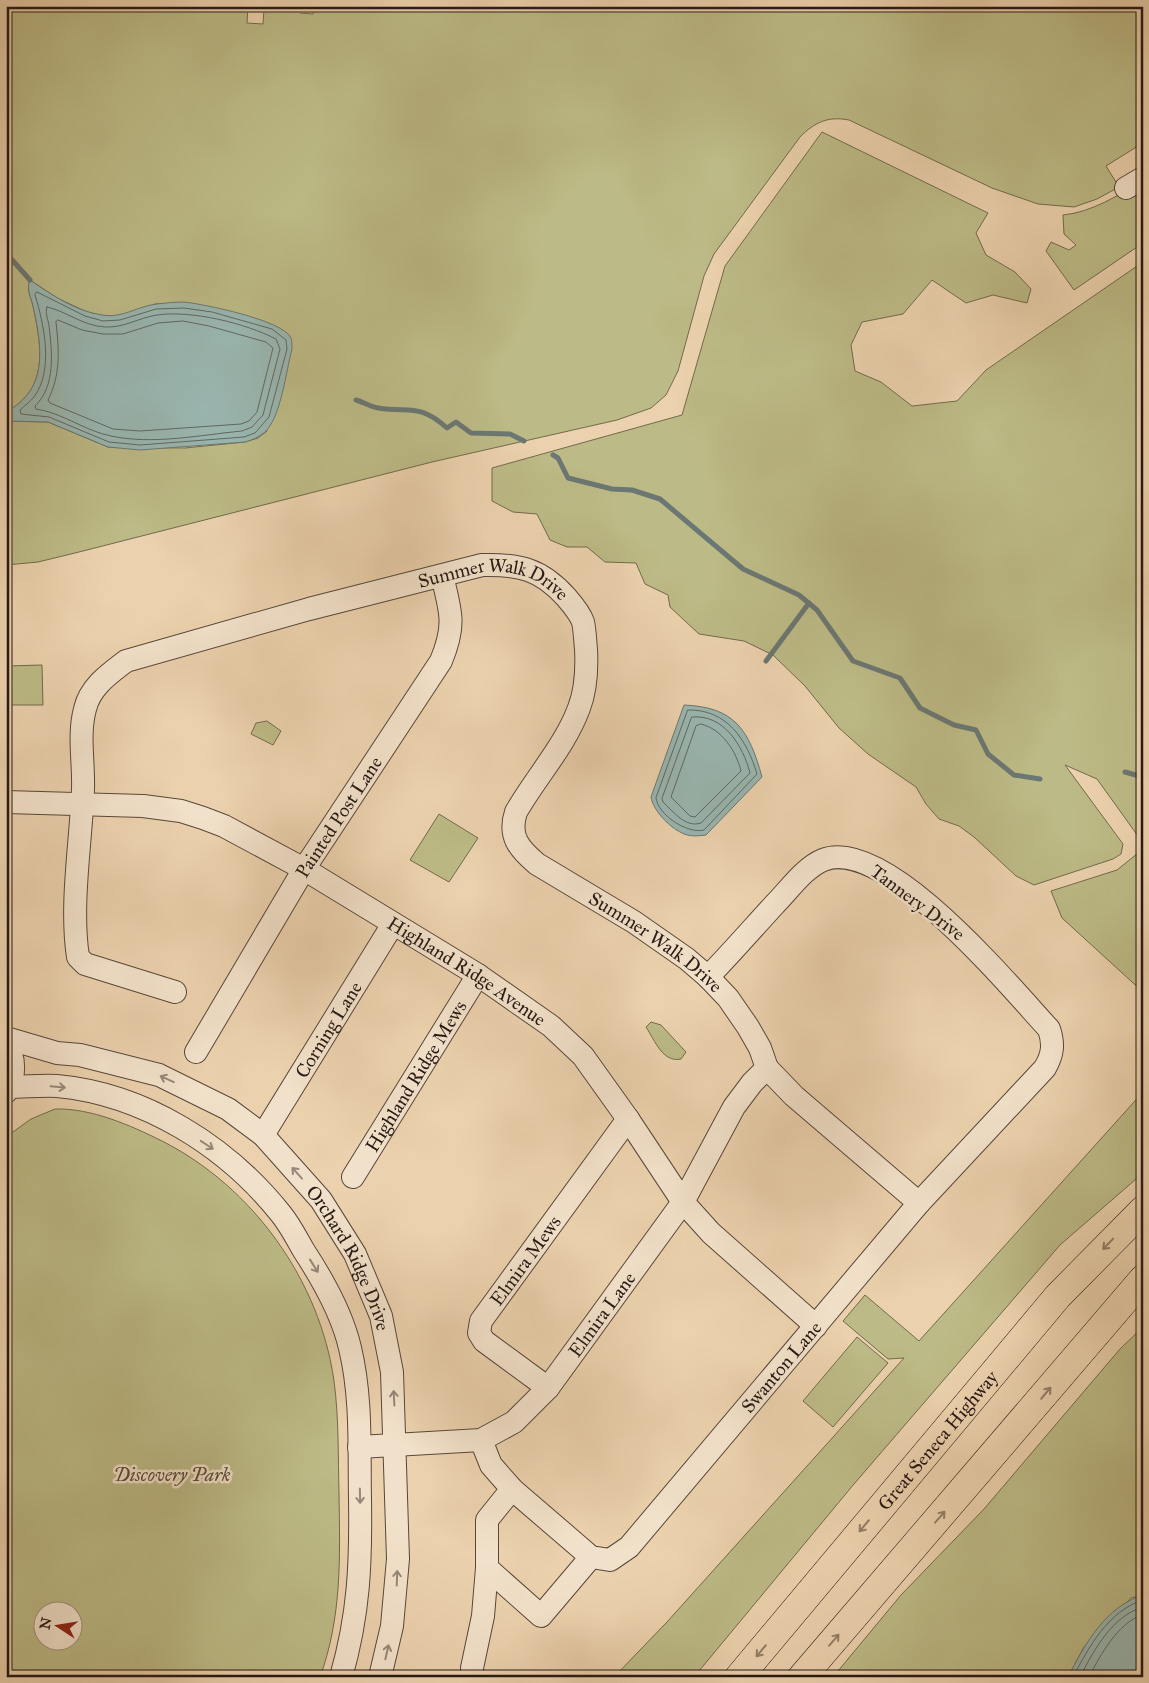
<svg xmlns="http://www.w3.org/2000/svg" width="1149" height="1683" font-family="'IM FELL Great Primer',serif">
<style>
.green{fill:#bcba86;stroke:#726a4d;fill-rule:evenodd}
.water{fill:#99b6b0;stroke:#6b7772}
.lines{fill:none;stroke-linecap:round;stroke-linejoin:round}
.shore{stroke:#606862;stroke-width:1}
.stream{stroke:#6b7772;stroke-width:5}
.minor-casing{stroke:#58473a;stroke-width:24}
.major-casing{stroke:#271914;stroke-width:29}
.minor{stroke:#f2e1ca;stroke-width:22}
.major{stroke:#ebd1ad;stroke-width:28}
.oneway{stroke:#978778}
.oneway2{stroke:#937e68}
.labels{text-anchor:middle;stroke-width:5;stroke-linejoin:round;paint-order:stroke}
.street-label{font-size:19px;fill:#271914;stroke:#f2e1ca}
.park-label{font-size:19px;font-style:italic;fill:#544936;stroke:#f2e1ca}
</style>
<rect width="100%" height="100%" fill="#ebd1ad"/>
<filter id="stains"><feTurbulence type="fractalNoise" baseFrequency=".004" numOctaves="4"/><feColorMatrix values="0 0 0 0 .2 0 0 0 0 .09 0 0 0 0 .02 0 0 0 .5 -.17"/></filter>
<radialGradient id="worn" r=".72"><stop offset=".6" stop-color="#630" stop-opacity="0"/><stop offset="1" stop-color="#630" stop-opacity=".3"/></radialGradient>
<!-- green -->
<g class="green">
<path d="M6,6h242l-1,17 16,1 1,-15 27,3 1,-6h8v7l13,1 2,-8h828v146l-5,-6 -32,20 13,21 -22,12 -23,8 -36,-3 -46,-16 -143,-68c-21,-4 -34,2 -49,17l-86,117 -10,22 -26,95 -12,24 -15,13 -34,12 -185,42 -353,90 -41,10 -32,3v-144l42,1 60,25 77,1 60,-6 13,-4 9,-7 -22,-115 -61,-13 -29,1 -36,12h-16l-16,-4 -30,-14 -27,-18c-4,9 1,17 3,26 9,42 16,83 -27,106z"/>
<path d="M822,132l166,81 -12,20 10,22 29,17 16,17 -4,14 -34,-8 -27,8 -34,-23 -29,34 -41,8 -11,23 4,26 26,11 31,24 45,-5 29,-31 157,-108v581l-46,-64 -32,-14 58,79 -2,10 -8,5 -79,26 -18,-9 -42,-39 -15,-11 -20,-7 -13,-15 -10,-17 -48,-33 -29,-26 -34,-42 -32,-31 -29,-14 -45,-7 -29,-27 -2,-12 -23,-11 -9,-21 -31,-1 -18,-15h-20l-17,-7 -13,-26 -24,-2 -21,-11v-33l190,-53 43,-149z"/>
<path d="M1143,182v61l-69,47 -28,-39 5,-9 18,8 7,-5 -12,-11 -1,-19c30,-3 54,-20 80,-33z"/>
<path d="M42,665l1,40h-37v-39z"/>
<path d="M267,721l14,10 -8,14 -22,-11 5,-11z"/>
<path d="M439,814l39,24 -29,44 -39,-22z"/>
<path d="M1143,849v143l-81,-74 -11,-27 66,-21z"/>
<path d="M651,1022l10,3 25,27 -5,7c-18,4 -26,-18 -35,-32z"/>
<path d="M1143,1092v81l-83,72 -206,239 -160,193h-80l53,-55 237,-264 -16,1 -45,-38 22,-26 54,46z"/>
<path d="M55,1109c36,-1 75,16 107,32 91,46 158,140 172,240 5,37 4,75 5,113 1,63 3,123 -19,183h-314v-540l25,-18zM42,1610h30v30h-30z"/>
<path d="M1143,1327v268l-12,3 -47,49 -16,30h-235l68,-82 83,-86 136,-160z"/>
<path d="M857,1337l31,26 -55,64 -30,-26z"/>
</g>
<!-- water -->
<g class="water">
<path d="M30,280c22,15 45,31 72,35 19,4 36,-9 55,-11 9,-1 18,-2 27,-2 19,2 99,18 107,36 1,3 1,8 1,11 -6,22 -11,68 -27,83 -6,5 -13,8 -20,10l-105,8 -32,-3 -60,-25 -42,-1v-9c43,-23 36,-65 27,-106 -2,-9 -7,-17 -3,-26z"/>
<path d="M684,705c51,2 65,25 78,72l-56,58c-8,1 -16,2 -24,-2 -13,-6 -29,-23 -31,-36z"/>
<path d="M1143,1595v82h-75c17,-33 37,-70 75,-82z"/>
</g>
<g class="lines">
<!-- shore -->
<g class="shore">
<path d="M37,292l48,24 18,5 17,-1 36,-11 28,-1 28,4 60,17 14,11 1,9 -18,68 -14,16 -11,4 -104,8 -31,-3 -60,-25 -28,-3 -1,-4c4,-4 10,-8 14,-13 20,-27 10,-73 1,-102z"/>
<path d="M47,307c19,4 36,19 58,20 19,1 33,-9 52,-12 34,-5 88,8 119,24l4,10 -17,66 -11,12 -10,4c-42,4 -89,14 -131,5 -26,-5 -48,-23 -75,-27l-1,-3c21,-20 17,-54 14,-80 -1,-7 -4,-13 -2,-19z"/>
<path d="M58,320l24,10 21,4h20l35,-11 25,-2 26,5 57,16 7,6 -16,64 -8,9 -8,3 -101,7 -27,-2 -63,-26 -2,-3c13,-26 11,-50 8,-78z"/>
<path d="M688,710c39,-1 59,30 69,64l-53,56c-17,4 -46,-15 -48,-32z"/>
<path d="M692,717c32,-3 51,29 58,56l-49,50c-16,5 -27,-11 -38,-21l-1,-3z"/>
<path d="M701,724c21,5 35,27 40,47l-46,46 -5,-1 -19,-19 25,-71z"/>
<path d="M1073,1677c16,-30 35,-66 70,-77"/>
<path d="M1080,1677c14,-27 32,-61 63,-70"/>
<path d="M1089,1677c12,-23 28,-53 54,-63"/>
</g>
<!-- stream -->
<g class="stream">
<path d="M6,253l24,27"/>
<path d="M356,400c7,2 15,7 22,8 32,5 41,-5 69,20l9,-6 15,11 39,1 14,7"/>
<path d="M553,455l5,3 10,20 44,11 20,1 28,9 83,70 56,26 18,15 36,51 47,17 20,30 34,17 22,5 12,24 26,21 26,4"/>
<path d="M766,661l43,-58"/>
<path d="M1125,772l18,5"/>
</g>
<defs>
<g id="minor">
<path d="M1126,188l17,-10"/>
<path id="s1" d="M6,802l137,4 38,5 22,7 21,8 80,43 174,106 73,51 32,30 45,63 55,83 28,31 105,93"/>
<path id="s2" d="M175,992l-90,-28 -7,-7c-8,-52 3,-115 5,-168 1,-26 -5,-54 2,-80 5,-22 24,-35 41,-48l183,-52 173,-44c37,-1 59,4 84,32 6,7 14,16 17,25 2,9 2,18 3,27 1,19 0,41 -7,59 -14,38 -43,69 -63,104 -8,24 3,37 21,52l97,58 53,37 21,18 20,21 20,29 12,21 7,20 27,28 125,107"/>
<path id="s3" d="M6,1038l51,15 23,2 79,20 69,34 35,26 58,65 34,54 26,62 11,56 6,187 -6,67 -12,51"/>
<path d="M6,1043c9,14 10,34 0,49"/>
<path id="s4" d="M196,1052l108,-183 137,-208c15,-36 10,-49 1,-85"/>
<path d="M9,1087c16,0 33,-2 48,-1 87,8 170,60 224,128 9,11 16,25 23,37 19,29 38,62 46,97 12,50 9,100 10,151 1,65 -1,115 -19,178"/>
<path id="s5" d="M263,1135l130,-211"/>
<path id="s6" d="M353,1177l125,-202"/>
<path id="s7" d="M548,1388l-64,-47 -5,-8 2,-12 147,-202"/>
<path id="s8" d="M481,1440l10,25 21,24 79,68 19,3 19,-13 290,-344 126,-135c8,-14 9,-24 4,-39 -39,-42 -164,-194 -226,-169 -19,8 -34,30 -48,44 -22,24 -44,49 -67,73"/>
<path id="s9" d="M359,1447l122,-7 33,-18 34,-34 135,-186 51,-95 18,-24 15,-15"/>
<path d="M512,1489l-25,31v48l54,48 50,-59"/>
<path d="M472,1668l11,-52 4,-48"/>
</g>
<g id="major">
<path id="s10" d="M739,1677l319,-381 85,-86"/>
<path d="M802,1677l341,-398"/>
</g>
</defs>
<!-- minor casing -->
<use href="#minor" class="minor-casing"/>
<!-- major casing -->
<use href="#major" class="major-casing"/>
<!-- minor -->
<use href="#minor" class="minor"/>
<!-- major -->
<use href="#major" class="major"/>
</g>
<!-- one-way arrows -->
<defs><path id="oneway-shaft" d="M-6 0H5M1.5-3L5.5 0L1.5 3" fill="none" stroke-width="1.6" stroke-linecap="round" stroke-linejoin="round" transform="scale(1.25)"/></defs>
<g class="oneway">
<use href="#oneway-shaft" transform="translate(167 1079) rotate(-156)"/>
<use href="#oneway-shaft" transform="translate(58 1087) rotate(5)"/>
<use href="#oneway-shaft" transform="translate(207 1145) rotate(34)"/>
<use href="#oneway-shaft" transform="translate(297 1173) rotate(-132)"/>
<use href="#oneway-shaft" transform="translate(314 1266) rotate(58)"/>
<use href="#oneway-shaft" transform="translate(394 1398) rotate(-93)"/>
<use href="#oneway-shaft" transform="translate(360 1496) rotate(89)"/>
<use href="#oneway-shaft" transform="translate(397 1578) rotate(-88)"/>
<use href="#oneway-shaft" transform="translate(387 1652) rotate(-77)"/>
</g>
<g class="oneway2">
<use href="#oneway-shaft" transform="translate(1108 1244) rotate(134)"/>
<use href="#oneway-shaft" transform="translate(1046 1393) rotate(-50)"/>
<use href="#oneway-shaft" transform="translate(940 1517) rotate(-49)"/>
<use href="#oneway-shaft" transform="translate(864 1526) rotate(130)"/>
<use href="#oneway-shaft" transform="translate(834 1640) rotate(-49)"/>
<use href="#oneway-shaft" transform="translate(761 1651) rotate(130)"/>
</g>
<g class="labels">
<!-- street labels -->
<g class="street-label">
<text dy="7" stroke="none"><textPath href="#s2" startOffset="800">Summer Walk Drive</textPath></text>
<text dy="7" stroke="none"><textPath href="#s4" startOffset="275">Painted Post Lane</textPath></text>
<text transform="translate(918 902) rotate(37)" y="7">Tannery Drive</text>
<text dy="7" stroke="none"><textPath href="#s2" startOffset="1322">Summer Walk Drive</textPath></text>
<text dy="7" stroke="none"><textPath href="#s1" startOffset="504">Highland Ridge Avenue</textPath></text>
<text dy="7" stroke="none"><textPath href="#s5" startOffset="124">Corning Lane</textPath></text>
<text dy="7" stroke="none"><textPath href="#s6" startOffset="119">Highland Ridge Mews</textPath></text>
<text dy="7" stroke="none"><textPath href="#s3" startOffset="430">Orchard Ridge Drive</textPath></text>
<text dy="7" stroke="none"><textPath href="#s7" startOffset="176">Elmira Mews</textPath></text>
<text dy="7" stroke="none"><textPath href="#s9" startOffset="299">Elmira Lane</textPath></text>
<text dy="7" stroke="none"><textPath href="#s8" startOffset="441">Swanton Lane</textPath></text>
<text dy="7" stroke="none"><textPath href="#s10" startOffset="309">Great Seneca Highway</textPath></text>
</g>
<!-- park labels -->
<g class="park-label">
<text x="172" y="1481">Discovery Park</text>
</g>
</g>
<!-- margin -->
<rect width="1149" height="1683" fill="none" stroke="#ebd1ad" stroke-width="25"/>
<rect x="8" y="8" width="1134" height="1668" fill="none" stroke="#271914" stroke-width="2.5"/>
<rect x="12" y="12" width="1124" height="1658" fill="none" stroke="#271914"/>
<!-- north arrow -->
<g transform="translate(58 1626) rotate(282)"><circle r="24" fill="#f2e1ca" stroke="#a19181"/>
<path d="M0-4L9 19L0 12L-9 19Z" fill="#8f2418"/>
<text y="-8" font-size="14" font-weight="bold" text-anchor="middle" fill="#271914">N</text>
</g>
<rect width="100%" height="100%" filter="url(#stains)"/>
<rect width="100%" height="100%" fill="url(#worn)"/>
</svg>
